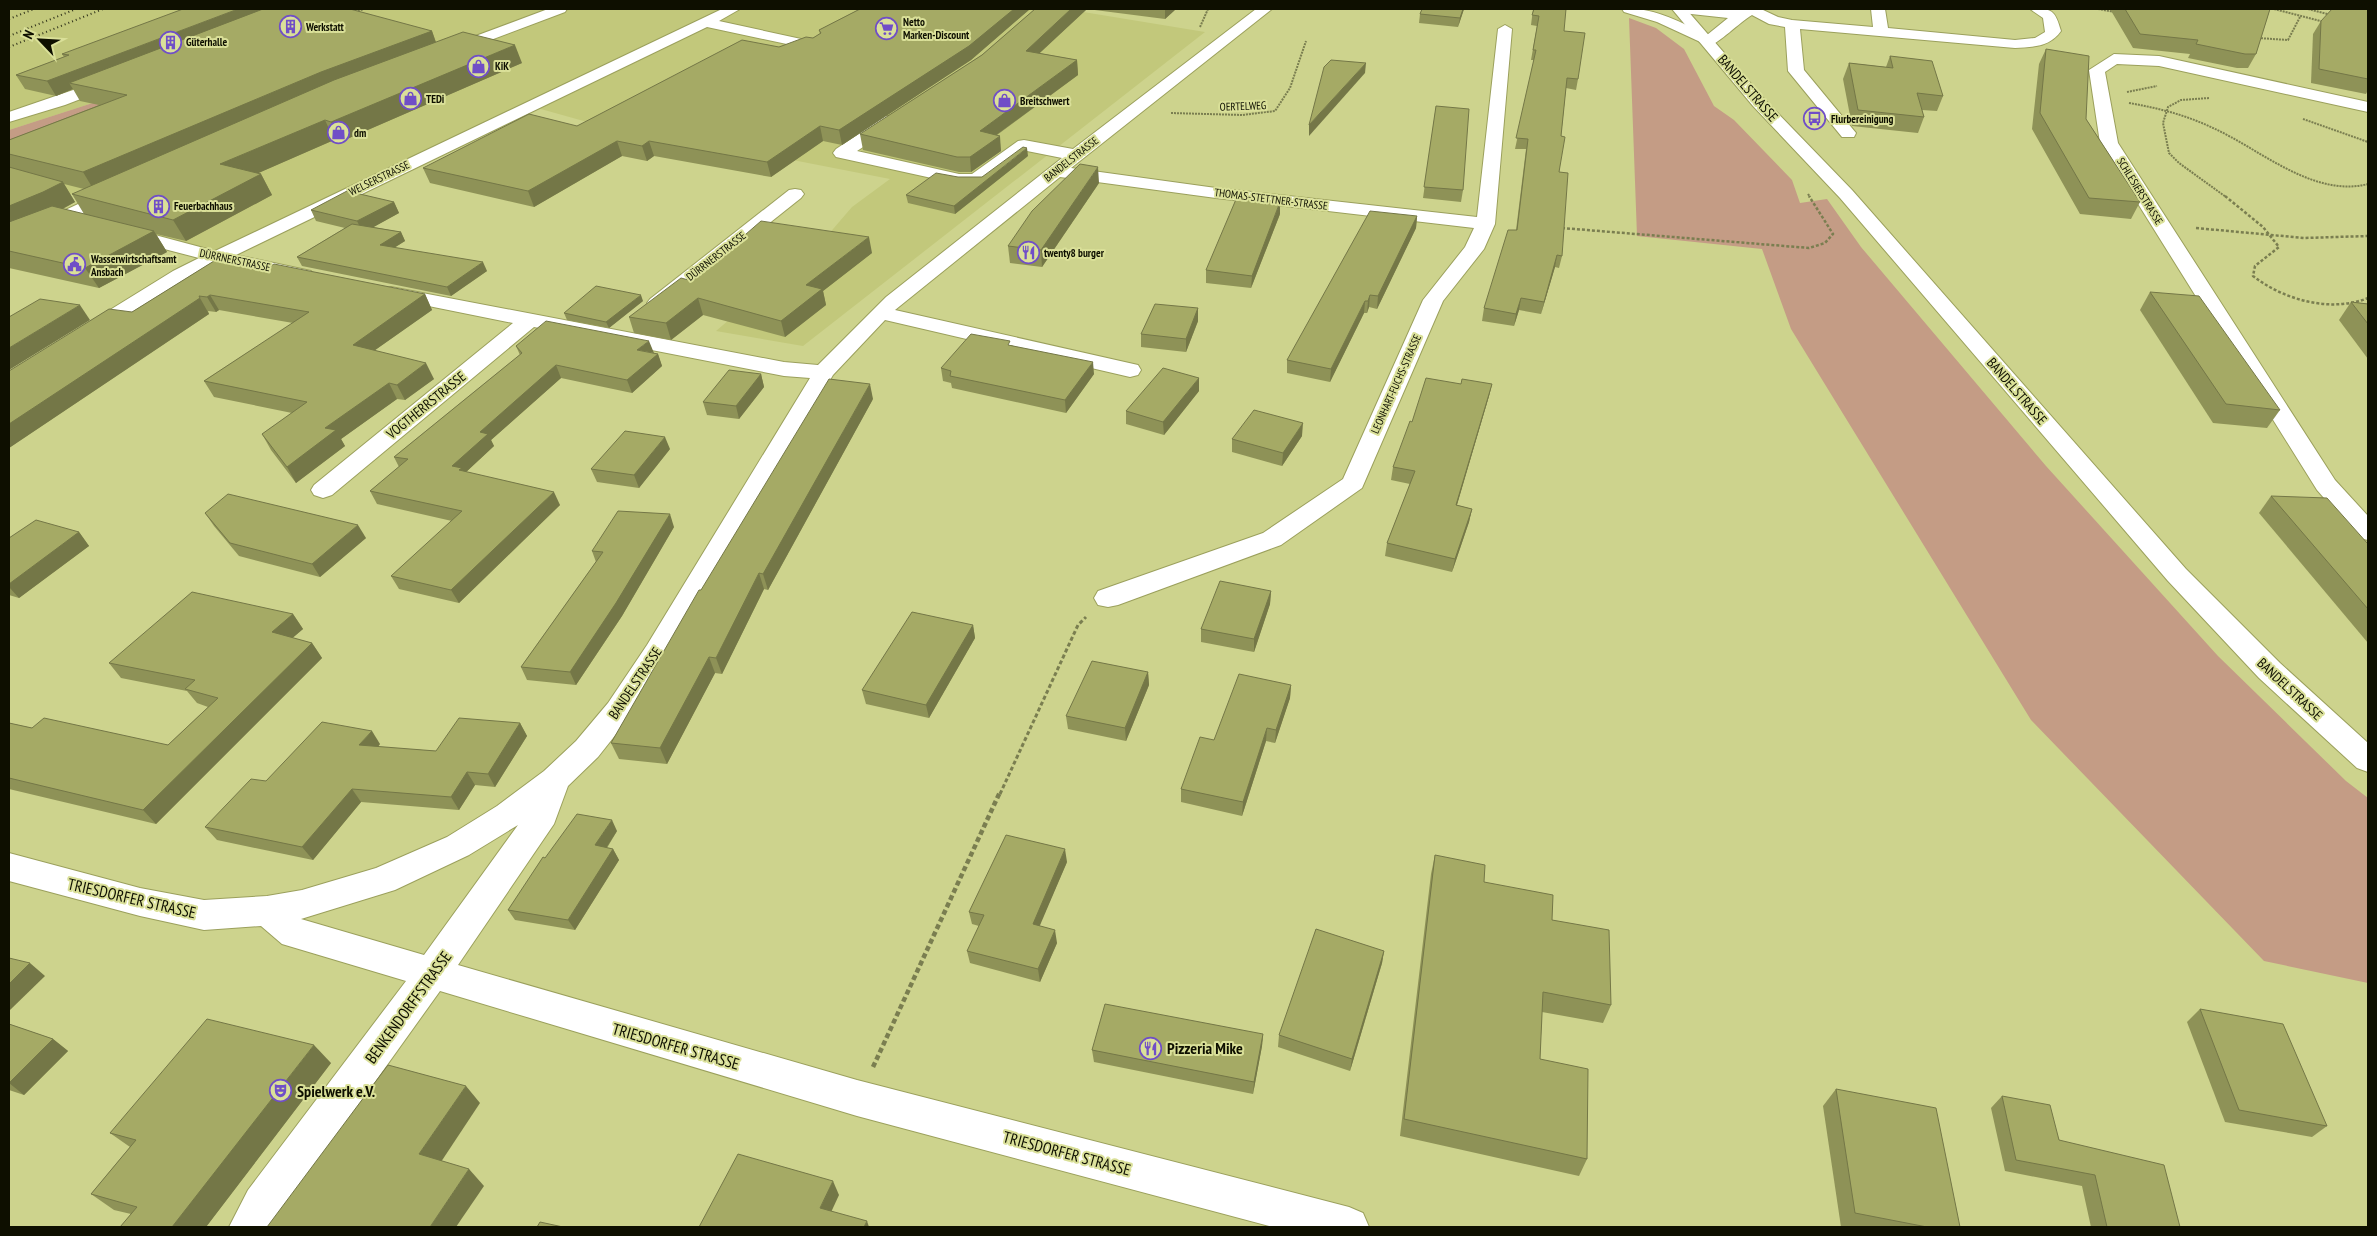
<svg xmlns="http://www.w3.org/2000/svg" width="2377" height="1236" font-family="'PT Sans Narrow',sans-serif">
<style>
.built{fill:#c2c87b}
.green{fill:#c49c85}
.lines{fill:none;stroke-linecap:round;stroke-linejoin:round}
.minor-casing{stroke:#9ba05c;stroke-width:2}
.major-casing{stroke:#9ba05c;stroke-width:2}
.path-far3{stroke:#7a7e50;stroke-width:2;stroke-dasharray:2 1;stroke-linecap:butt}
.path-far2{stroke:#7a7e50;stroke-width:2.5;stroke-dasharray:3 2;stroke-linecap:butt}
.path-far1{stroke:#7a7e50;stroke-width:3;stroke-dasharray:4 2.5;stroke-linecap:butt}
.path{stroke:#7a7e50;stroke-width:4.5;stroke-dasharray:5 3;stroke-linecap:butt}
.minor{fill:#fff;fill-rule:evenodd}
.major{fill:#fff;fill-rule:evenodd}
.rail{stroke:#31331a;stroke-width:2;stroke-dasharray:1 3;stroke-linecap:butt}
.wall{fill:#8e9257;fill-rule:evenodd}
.shaded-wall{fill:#747747}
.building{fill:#a5aa65;stroke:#747747}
.labels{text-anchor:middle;stroke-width:4;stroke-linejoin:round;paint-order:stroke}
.far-poi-label{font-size:11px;font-weight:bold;fill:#0e0f00;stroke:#dae099;text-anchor:start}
.far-street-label{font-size:11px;fill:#0e0f00;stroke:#dae099}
.street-label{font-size:14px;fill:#0e0f00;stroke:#dae099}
.near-street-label{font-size:16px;fill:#0e0f00;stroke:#dae099}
.near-poi-label{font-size:16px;font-weight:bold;fill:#0e0f00;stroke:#dae099;text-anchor:start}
</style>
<rect width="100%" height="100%" fill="#cdd38d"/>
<!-- built -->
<path class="built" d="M9,9h1056l140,23 -402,314 -87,-15 111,-95 25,-29 38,-28 -123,-24 -162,-28 -82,-23 -314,153 -156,-38 38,-19 -82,-24v-19l192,-89 -192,62z"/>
<!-- green -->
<g class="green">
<path d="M1629,18l27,10 28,21 30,57 20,14 58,60 8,23 27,-4 34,48 185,219 172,190 128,125 22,17v185l-104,-22 -233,-241 -240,-391 -29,-80 -125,-13z"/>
<path d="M201,68l-192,89v-27z"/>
</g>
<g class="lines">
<defs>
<g id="minor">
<path d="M548,9h19l-2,3 -109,41 -5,2 -8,-5 3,-3z"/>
<path d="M722,9h18l-21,12 96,21 7,4 -7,4 -108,-23 -471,228 75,16 3,4 -3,4 -7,2 -85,-17 -32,15 -89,55 -7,2 -7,-2 -4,-4 4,-4 89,-55 26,-13 -81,-21 -3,-4 3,-4 7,-2 90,24z"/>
<path d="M1256,9h16l-201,159 145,20 261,29 21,-188 7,-4 7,4 -17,195 -11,25 -41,52 -81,187 -81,57 -163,60 -10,2 -10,-2 -4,-7 4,-7 165,-58 80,-54 80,-179 42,-53 9,-19 -258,-30 -156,-21 -165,133 243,55 3,5 -3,5 -8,2 -245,-57 -52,55 -166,284 -39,60 -30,38 -30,29 -14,38 -96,141 399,115 492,127 14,6 6,14h-96l-416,-111 -417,-125 -169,236h-42l19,-37 158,-209 -124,-37 -21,-18 -57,4 -64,-14 -131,-35v-28l131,35 64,12 63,-4 35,-6 74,-22 71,-31 50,-31 47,-35 32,-30 32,-38 39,-58 163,-267 -26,-2 -250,-49 -202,168 -9,3 -9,-3 -3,-5 3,-5 199,-162 -129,-26 -3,-4 3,-4 7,-2 393,75 34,3 68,-68 176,-139 -35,-7 -45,33h-23l-123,-27 -3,-4 3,-4 50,-33h12l2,4 -2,4 -41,27 102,23h13l46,-33 6,-1 49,9zM518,825l-94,130 -123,-36 94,-29 74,-35z"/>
<path d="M1622,9c32,-2 58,13 85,26l21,-17 -46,-5 -7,-4h86l17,8 14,3 81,7 -2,-18h14l3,19 127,12 20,-2 10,-6 -2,-14 -13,-9c22,-1 25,1 31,22 -11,16 -28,16 -46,17l-215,-19 4,41 52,63 -2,4h-12l-54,-66 -3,-44 -16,-3 -17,-9c-12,7 -34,29 -43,31l-52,-24 -33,-10z"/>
<path d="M2114,54l45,2 209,46v10l-209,-46 -42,-2 -12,8 13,71 217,337 33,36v24l-9,-2 -42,-48 -217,-347 -11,-73z"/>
<path d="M111,77l6,2 2,3 -2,3 -52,20 -56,17v-10z"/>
<path d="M114,187l6,1 3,4 -3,4 -49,26 -62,24v-13l48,-19z"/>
<path d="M795,189l6,1 3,4 -3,4 -137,109 -7,2 -7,-2 -3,-4 3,-4 139,-109z"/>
</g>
<path id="major" d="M1672,9h14l79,91 87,90 334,379 94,94 88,80v29l-11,-4 -98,-90 -91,-97 -328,-383 -87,-92z"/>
</defs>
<!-- minor casing -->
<use href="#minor" class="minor-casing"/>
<!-- major casing -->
<use href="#major" class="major-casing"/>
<!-- path-far3 -->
<g class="path-far3">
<path d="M2098,9l17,3"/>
<path d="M2274,9l50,13"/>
<path d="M2308,9l23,6"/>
<path d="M355,12l9,-3"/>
<path d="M1200,27l8,-18"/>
<path d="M2258,38l30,2 12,-23"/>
<path d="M2127,92l30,-6"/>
<path d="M2209,98l-28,2 -13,7 -5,16 6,30 10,10 47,34"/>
<path d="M2129,103c29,5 57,12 84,25 47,21 100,70 155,56"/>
<path d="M1171,113l71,2 33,-4 15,-23 16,-47"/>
<path d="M2303,119l65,23"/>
<path d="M1808,194l2,3"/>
</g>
<!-- path-far2 -->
<g class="path-far2">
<path d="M2225,196l38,31 16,20 -24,19 -2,10c31,24 78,37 115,22"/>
<path d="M1562,228l247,20 16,-5 8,-9 -24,-38"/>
<path d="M2196,228l108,10 64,-2"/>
</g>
<!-- path-far1 -->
<path class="path-far1" d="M1000,794l78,-169 8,-8"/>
<!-- path -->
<path class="path" d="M873,1067l127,-275"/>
<!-- minor -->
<use href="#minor" class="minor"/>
<!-- major -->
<use href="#major" class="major"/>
<!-- rail -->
<g class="rail">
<path d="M9,19l25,-10"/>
<path d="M9,36l67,-27"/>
<path d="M9,47l94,-38"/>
</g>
</g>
<!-- wall -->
<g class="wall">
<path d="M860,9h170l-59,51 -129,85 -19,-4 -52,36 -117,-21 -7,5 -25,-5 -88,51 -104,-24 -7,-15 154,-42 202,-79 34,-9 7,-4 -1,-4z"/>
<path d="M1035,9h52l-48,44 38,7 1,15 -81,60 4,16 -30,21h-12l-96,-22 -3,-16 122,-79z"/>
<path d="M1087,9h89l-11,10z"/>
<path d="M1422,9h42l-6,18 -39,-4 1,-9z"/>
<path d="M1533,9l31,22 14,48 -2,11 -10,-2 -5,48 -2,36 3,84 -3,12 -4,-1 -14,47 -22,-4 -5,16 -32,-5 2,-13 32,-78 10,-81h-11l19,-89h-3l6,-34 -6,-1z"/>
<path d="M2110,9h160l-14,45 -8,14h-11l-49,-10 2,-4 -57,-6z"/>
<path d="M2368,9v81l-2,4 -55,-11 2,-49 8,-13z"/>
<path d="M432,31l4,11 86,21 -182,79 -6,-2 -76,33 3,1 11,21 -86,46 -30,-7 11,18 -68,36 -90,-20v-128l90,-35 -19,-4 -7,-12 -17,7 -31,-7 -9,-14 48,-18 -2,-3zM64,184l20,5 -12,5 12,20 -21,-5 12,-7z"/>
<path d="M2046,49l40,70 54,83 -9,17 -51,-5 -48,-85 7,-65z"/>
<path d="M1890,56l53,40 -6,15 -15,-1 2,7 -6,16 -66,-7 -9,-47 6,-16 37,4z"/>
<path d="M1436,106l27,84 -2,12 -38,-4z"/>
<path d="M1028,156l-73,58 -47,-11 -2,-8 76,-18z"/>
<path d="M1099,183l-57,84 -32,-4 -2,-17z"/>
<path d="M394,202l5,11 -26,14 28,5 4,9 -11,7 93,23 -36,25 -149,-30 -5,-9 48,-29 -29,-7 -5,-11z"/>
<path d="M1280,214l-29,74 -45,-5v-13z"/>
<path d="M1417,216l-1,12 -39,81 -8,-2 -2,6h-3l-34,69 -43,-9v-13z"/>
<path d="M872,253l-49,38 3,14 -41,32 -82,-22 -32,25 -37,-7 -5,-16 63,-36z"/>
<path d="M214,261l211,33 7,16 -57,40 59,29 -29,21 -8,-1 -56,40 4,7 -49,37 -25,-33 -9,-16 30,-21 -78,-16 -10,-16 89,-58 -74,-13 -3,2 -8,-1 1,3 -200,134v-77l123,-59z"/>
<path d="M2150,292l130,118 -13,18 -54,-5 -73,-113z"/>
<path d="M643,301l-34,27 -42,-8 -3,-7z"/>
<path d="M2351,302l17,2v55l-29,-39z"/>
<path d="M1198,308v13l-12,31 -45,-5v-13z"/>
<path d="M1011,345l83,29 -28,39 -114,-25 -1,-5 -8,-2 -2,-13z"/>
<path d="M516,346l137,7 5,1 4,12 -30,27 -71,-15 -70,62 3,6 -28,26 94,33 -101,98 -60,-14 -8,-13 61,-55 -75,-17 -7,-13 29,-24 -5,-10 126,-102z"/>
<path d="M761,374l3,13 -25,32 -32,-4 -4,-13z"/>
<path d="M1461,384h31l-3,12 -32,109 15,4 -3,13 -17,50 -67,-16 2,-13 23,-59 -19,-4 2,-13z"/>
<path d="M1199,391l-35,44 -38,-11v-13z"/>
<path d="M873,399l-105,191 -4,-1 -42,85 -7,-1 -48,91 -48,-5 -8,-16 90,-153z"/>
<path d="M1302,436l-20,30 -50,-14v-13z"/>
<path d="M670,449l-31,39 -42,-6 -6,-13z"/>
<path d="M2271,496l97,48v99l-109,-130z"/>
<path d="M205,513l161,25 -46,39 -81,-21 -25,-30z"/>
<path d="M674,527l-52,89 -46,69 -49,-5 -6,-13 75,-105 -4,-11z"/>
<path d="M79,532l10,14 -70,52 -10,-3v-57z"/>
<path d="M1271,591l-1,13 -16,48 -53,-10v-13z"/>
<path d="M293,614l10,15 -11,9 20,5 10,15 -166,166 -147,-35v-66l23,5 136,17 40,-38 -11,-4 -10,-12 -66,-13 -12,-15z"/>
<path d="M973,625l2,13 -46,80 -63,-14 -4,-14z"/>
<path d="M1148,672l1,13 -23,56 -58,-12 -2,-13z"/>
<path d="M1291,685l-1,13 -15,45 -9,-2 -24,75 -61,-14v-13l33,-49z"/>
<path d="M520,723l7,13 -32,51 -20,-2 -16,25 -98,-8 -48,58 -96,-20 -12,-13 61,-46 114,-37 -2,3 58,4z"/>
<path d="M617,831l-10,17 6,1 6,11 -44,70 -60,-10 -7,-10 37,-52z"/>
<path d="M1435,855l49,27 127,123 -8,18 -61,-11 -2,47 47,100 -8,17 -179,-40 31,-262z"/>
<path d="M1067,862l-28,64 18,17 -17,39 -70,-19 -3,-12 12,-25 -7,-2 -3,-12z"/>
<path d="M1384,951l-2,12 -32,108 -72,-24 1,-12z"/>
<path d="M2200,1009l127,117 -15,11 -87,-15 -38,-100z"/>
<path d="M9,1024l44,15 15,12 -44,44 -15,-5z"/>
<path d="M1263,1034l-1,12 -9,48 -159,-32 -2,-12z"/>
<path d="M331,1063l-125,164h-86l11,-13 -17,-4 -23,-16 39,-47 -20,-14z"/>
<path d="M1836,1089l124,138h-119l-18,-121z"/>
<path d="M2002,1096l57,44 121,87h-89l-9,-41 -77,-15 -14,-63z"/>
</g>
<!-- shaded-wall -->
<g class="shaded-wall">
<path d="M238,9h38l-207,74 4,6 -17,7 -9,-15z"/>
<path d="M1014,9h16l-59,51 -129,85 -3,-15z"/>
<path d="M1071,9h16l-60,56 -1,-14z"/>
<path d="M1165,9h11l-11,10z"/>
<path d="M1463,9h1l-6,18 2,-9z"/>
<path d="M432,31l6,18 -343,143 -12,-20 238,-100z"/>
<path d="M515,45l7,18 -182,79 -9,-20z"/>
<path d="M1077,60l1,15 -97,71 -1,-15z"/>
<path d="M1366,63l-1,10 -56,63v-11z"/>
<path d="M325,120l9,20 -103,45 -11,-21z"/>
<path d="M820,126l3,15 -52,36 -4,-15z"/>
<path d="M1000,136l1,15 -30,21 -1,-15z"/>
<path d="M617,141l5,15 -88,51 -6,-16z"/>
<path d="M649,141l5,15 -7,5 -5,-15z"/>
<path d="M1027,148l1,8 -73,58 -1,-8z"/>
<path d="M1098,167l1,16 -57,84 -1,-17z"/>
<path d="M261,174l11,21 -86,46 -13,-21z"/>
<path d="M63,182l12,20 -19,10 -47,19v-25z"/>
<path d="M394,202l5,11 -36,20 -6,-12z"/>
<path d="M1280,202v12l-29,74 1,-12z"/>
<path d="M1417,216l-1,12 -39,81 1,-13z"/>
<path d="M154,231l13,21 -68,36 -14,-20z"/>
<path d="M401,232l4,9 -21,13 -4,-9z"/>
<path d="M869,237l3,16 -49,38 3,14 -41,32 -4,-16 25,-36z"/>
<path d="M1557,255l-2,12 -14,47 3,-12z"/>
<path d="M483,262l4,9 -36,25 -4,-9z"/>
<path d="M425,294l7,16 -71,50 -8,-15z"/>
<path d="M210,295l9,15 -3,2 -9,-15z"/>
<path d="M641,295l2,6 -34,27 -3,-6z"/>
<path d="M1370,295l-1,12 -2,6 1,-12z"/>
<path d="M200,298l9,16 -200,134v-24z"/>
<path d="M698,298l5,17 -32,25 -5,-17z"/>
<path d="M1521,298l-2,12 -5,16 2,-12z"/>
<path d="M1365,301l-1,12 -34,69 1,-13z"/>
<path d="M80,305l10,15 -81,50v-22z"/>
<path d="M1198,308v13l-12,31v-13z"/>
<path d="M649,341l5,12 -17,-3z"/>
<path d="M658,354l4,12 -30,27 -5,-13z"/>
<path d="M1093,362l1,12 -28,39 -1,-13z"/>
<path d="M426,363l8,16 -29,21 -8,-15z"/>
<path d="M556,365l5,13 -70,62 3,6 -29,27 -13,-7 28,-34z"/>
<path d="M761,374l3,13 -25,32 -3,-13z"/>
<path d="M1199,378v13l-35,44 -1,-13z"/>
<path d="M389,383l8,16 -56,40 4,7 -49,37 -9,-16 38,-39z"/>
<path d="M870,384l3,15 -105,191 -5,-16z"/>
<path d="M1492,384l-3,12 -36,122 3,-13z"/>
<path d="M1303,423l-1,13 -20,30 1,-13z"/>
<path d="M665,437l5,12 -31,39 -5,-13z"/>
<path d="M554,492l6,13 -101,98 -8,-13z"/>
<path d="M1472,509l-3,13 -17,50 3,-13z"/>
<path d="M670,514l4,13 -52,89 -46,69 -6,-13z"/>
<path d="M358,525l8,13 -46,39 -8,-13z"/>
<path d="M79,532l10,14 -70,52 -10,-11v-3z"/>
<path d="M759,573l5,16 -42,85 -6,-16z"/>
<path d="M1271,591l-1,13 -16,48v-13z"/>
<path d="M293,614l10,15 -21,18 -10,-15z"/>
<path d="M973,625l2,13 -46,80 -3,-13z"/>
<path d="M312,643l10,15 -166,166 -13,-14z"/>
<path d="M709,657l6,16 -48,91 -7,-16z"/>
<path d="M1148,672l1,13 -23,56 -1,-13z"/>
<path d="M1291,685l-1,13 -15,45 1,-13z"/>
<path d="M520,723l7,13 -32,51 -7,-13z"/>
<path d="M1267,728l-1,13 -24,75 1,-14z"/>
<path d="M372,731l8,13 -12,14 -9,-13z"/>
<path d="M467,772l8,13 -16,25 -8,-13z"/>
<path d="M352,789l9,13 -48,58 -11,-13z"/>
<path d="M612,820l5,11 -16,25 -6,-11z"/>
<path d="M613,849l6,11 -44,70 -7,-10z"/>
<path d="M1065,849l2,13 -32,75 -2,-13z"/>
<path d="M1055,930l2,13 -17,39 -2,-13z"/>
<path d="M1384,951l-2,12 -32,108 2,-12z"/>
<path d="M30,963l15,13 -36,35v-27z"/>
<path d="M1263,1034l-1,12 -9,48 1,-12z"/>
<path d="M53,1039l15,12 -44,44 -15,-12z"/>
<path d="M314,1045l17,18 -125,164h-34z"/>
<path d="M466,1086l14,17 -45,68 -16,-17z"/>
<path d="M469,1169l15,17 -28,41h-26z"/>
<path d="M833,1181l6,14 -12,26 -7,-13z"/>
<path d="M867,1221l2,6h-5z"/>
</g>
<!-- building -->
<g class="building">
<path d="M183,9h55l-191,72 -31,-6 53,-20 -7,-1z"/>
<path d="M263,9h87l82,22 -111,41 -238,100 -74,-18v-14l118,-45 -58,-12z"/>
<path d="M860,9h154l-45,37 -130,84 -19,-4 -53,36 -118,-21 -7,5 -25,-5 -89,50 -105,-23 106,-54 48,12 165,-86 37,7 27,-10 7,1 8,-5 -2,-3z"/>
<path d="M1035,9h36l-45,42 51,9 -97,71 20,5 -30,21h-13l-97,-23 122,-79z"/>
<path d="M1422,9h41l-3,9 -40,-4z"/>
<path d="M1534,9h32l-2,22 21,2 -7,46 -11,-1 -6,58 4,1 -6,35 9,1 -6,83 -5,-1 -13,47 -23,-4 -5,16 -32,-6 24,-78h9l11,-91 -12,-1 20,-88h-3l6,-34 -7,-1z"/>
<path d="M2125,9h145l-14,45h-11l-49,-10 2,-4 -58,-6z"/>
<path d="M2332,9h36v70l-49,-10 2,-48z"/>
<path d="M463,32l52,13 -184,77 -6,-2 -105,44 41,10 -88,46 -101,-26 262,-114z"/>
<path d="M2046,49l43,7 -3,63 54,83 -51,-4 -49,-85z"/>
<path d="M1890,56l42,5 11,35 -26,-3 7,24 -66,-7 -9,-47 44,5z"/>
<path d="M1331,60l35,3 -57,62 15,-58z"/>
<path d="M1436,106l33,3 -6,81 -39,-3z"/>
<path d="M1023,147l4,1 -73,58 -48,-11 30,-22 22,4h24z"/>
<path d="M1080,164l18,3 -57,83 -33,-4 24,-35z"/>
<path d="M9,167l54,15 -20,10 -34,14z"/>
<path d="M347,191l47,11 -37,19 -46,-11z"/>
<path d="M1237,197l43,5 -28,74 -46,-6z"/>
<path d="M52,206l102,25 -69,37 -76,-17v-29z"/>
<path d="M1370,211l47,5 -39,80 -8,-1 -2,6h-3l-34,68 -44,-9z"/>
<path d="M761,221l108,16 -63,48 16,4 -41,32 -83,-23 -32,25 -37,-6 52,-39 11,3z"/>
<path d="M352,224l49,8 -21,13 103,17 -36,25 -150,-30z"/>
<path d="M214,261l53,7 7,-4 151,30 -72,51 73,18 -29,22 -8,-2 -64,45 11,2 -49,37 -25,-33 45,-32 -103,-21 105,-69 -99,-17 -3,2 -8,-1 1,2 -191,126v-53l100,-62 23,3z"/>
<path d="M596,286l45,9 -35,27 -42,-9z"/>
<path d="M2150,292l49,4 81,114 -54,-6z"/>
<path d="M40,299l40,6 -71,43v-31z"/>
<path d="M2351,302l17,2v20z"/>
<path d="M1155,304l43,4 -12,31 -45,-5z"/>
<path d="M546,321l103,20 -12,9 21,4 -31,26 -71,-15 -76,67 8,2 -36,32 10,2 -3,2 95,22 -103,98 -60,-14 71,-65 -92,-20 38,-32 -14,-2 128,-104 -6,-7z"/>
<path d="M971,334l39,7 -2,4 85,17 -28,38 -115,-24 1,-5 -10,-3z"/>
<path d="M1163,368l36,10 -36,44 -37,-11z"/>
<path d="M729,370l32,4 -25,32 -33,-4z"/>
<path d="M1426,378l35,6 1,-5 30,5 -36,121 16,4 -17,50 -68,-16 28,-72 -22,-4 17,-46 2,1z"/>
<path d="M829,379l41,5 -107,190 -4,-1 -43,85 -7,-1 -49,91 -49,-5 88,-153h2z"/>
<path d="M1254,410l49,13 -20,30 -51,-14z"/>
<path d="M625,431l40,6 -31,38 -43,-6z"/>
<path d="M228,494l130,31 -46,39 -82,-21 -25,-30z"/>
<path d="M2271,496l56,2 41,46v65z"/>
<path d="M618,511l52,3 -54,89 -46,69 -49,-5 82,-115 -11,-1z"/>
<path d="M36,520l43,12 -70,52v-46z"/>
<path d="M1220,581l51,10 -17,48 -53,-10z"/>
<path d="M192,592l101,22 -21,18 40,11 -169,167 -134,-32v-55l23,5 12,-10 124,27 50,-47 -33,-9 10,-9 -86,-17z"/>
<path d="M912,612l61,13 -47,80 -64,-15z"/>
<path d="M1092,661l56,11 -23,56 -59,-12z"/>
<path d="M1239,674l52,11 -15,45 -9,-2 -24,74 -62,-13 19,-52 14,3z"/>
<path d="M459,718l61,5 -32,51 -21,-2 -16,25 -99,-8 -50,58 -97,-20 46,-48 15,2 56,-59 50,9 -13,14 77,6z"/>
<path d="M577,814l35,6 -17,25 18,4 -45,71 -60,-10 35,-53 2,1z"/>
<path d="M1006,835l59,14 -32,75 22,6 -17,39 -71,-18 17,-36 -15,-3z"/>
<path d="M1435,855l50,10 -1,17 69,13 -1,25 57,10 2,75 -68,-13 -3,67 48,10 -1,90 -183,-40z"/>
<path d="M1316,929l68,22 -32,108 -73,-24z"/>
<path d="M9,958l21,5 -21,21z"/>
<path d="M1105,1004l158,30 -9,48 -162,-32z"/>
<path d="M2200,1009l83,15 44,102 -88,-16z"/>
<path d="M207,1019l107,26 -142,182h-52l17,-20 -46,-13 45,-54 -26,-7z"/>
<path d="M9,1024l44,15 -44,44z"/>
<path d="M388,1065l78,21 -47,68 50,15 -39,58h-163z"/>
<path d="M1836,1089l100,19 24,119h-33l-72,-14z"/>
<path d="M2002,1096l48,9 9,35 105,25 16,62h-73l-12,-52 -79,-15z"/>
<path d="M738,1154l95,27 -13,27 47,13 -3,6h-165z"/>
<path d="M540,1222l23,5h-26z"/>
</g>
<!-- icons -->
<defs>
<symbol id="building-ring" viewBox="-11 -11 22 22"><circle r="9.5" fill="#dae099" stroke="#704ec7" stroke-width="1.5"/><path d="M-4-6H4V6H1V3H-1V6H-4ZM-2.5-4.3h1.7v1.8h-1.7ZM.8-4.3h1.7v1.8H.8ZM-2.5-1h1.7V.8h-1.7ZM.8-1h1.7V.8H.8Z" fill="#704ec7"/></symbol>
<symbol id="supermarket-ring" viewBox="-11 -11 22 22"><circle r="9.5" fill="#dae099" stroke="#704ec7" stroke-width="1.5"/><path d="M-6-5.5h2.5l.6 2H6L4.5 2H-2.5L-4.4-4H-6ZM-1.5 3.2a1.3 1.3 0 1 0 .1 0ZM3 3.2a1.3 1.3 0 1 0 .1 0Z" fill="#704ec7"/></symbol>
<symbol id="shop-ring" viewBox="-11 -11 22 22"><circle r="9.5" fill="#dae099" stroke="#704ec7" stroke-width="1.5"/><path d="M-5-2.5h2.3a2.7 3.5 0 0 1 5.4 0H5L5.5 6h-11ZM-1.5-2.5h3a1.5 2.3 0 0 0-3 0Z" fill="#704ec7"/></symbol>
<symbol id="bus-ring" viewBox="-11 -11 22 22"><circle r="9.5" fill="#dae099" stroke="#704ec7" stroke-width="1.5"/><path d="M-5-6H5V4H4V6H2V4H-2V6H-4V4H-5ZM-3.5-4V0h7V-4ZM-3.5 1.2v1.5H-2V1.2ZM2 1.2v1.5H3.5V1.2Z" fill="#704ec7"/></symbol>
<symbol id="restaurant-ring" viewBox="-11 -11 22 22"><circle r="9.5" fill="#dae099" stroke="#704ec7" stroke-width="1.5"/><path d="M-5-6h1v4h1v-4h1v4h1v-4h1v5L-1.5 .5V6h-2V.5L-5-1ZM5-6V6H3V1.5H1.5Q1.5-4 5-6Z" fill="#704ec7"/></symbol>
<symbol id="civic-ring" viewBox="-11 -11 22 22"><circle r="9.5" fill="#dae099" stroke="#704ec7" stroke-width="1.5"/><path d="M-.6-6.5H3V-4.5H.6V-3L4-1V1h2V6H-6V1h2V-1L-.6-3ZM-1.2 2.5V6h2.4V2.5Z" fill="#704ec7"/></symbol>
<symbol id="theatre-ring" viewBox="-11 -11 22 22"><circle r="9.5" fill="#dae099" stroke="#704ec7" stroke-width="1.5"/><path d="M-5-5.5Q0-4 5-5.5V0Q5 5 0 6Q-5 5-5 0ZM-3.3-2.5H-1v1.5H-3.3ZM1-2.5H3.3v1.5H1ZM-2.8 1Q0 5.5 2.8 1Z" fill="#704ec7"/></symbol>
</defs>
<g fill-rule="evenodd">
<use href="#building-ring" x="278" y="14" width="25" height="25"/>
<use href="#supermarket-ring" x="874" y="16" width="25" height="25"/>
<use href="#building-ring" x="158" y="30" width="25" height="25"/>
<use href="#shop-ring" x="466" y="54" width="25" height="25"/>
<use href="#shop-ring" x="398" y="86" width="25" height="25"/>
<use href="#shop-ring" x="992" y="88" width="25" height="25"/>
<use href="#bus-ring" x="1802" y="106" width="25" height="25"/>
<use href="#shop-ring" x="326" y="120" width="25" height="25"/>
<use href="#building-ring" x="146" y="194" width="25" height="25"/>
<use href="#restaurant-ring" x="1016" y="240" width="25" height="25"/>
<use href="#civic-ring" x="62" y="252" width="25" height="25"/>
<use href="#restaurant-ring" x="1138" y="1036" width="25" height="25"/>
<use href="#theatre-ring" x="268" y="1078" width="25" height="25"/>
</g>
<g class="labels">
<!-- far-poi labels -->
<g class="far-poi-label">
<text x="903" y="26">Netto<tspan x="903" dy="13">Marken-Discount</tspan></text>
<text x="306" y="31">Werkstatt</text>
<text x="186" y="46">Güterhalle</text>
<text x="495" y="70">KiK</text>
<text x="426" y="103">TEDi</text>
<text x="1020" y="105">Breitschwert</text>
<text x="1831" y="123">Flurbereinigung</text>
<text x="354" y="137">dm</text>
<text x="174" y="210">Feuerbachhaus</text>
<text x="1044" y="257">twenty8 burger</text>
<text x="91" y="263">Wasserwirtschaftsamt<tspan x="91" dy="13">Ansbach</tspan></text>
</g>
<!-- far-street labels -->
<g class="far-street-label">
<text transform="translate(1243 106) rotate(-2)" y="4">OERTELWEG</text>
<text transform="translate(1071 159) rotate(-38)" y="4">BANDELSTRASSE</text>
<text transform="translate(379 178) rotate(-26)" y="4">WELSERSTRASSE</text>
<text transform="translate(2140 191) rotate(58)" y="4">SCHLESIERSTRASSE</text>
<text transform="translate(1271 199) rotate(7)" y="4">THOMAS-STETTNER-STRASSE</text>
<text transform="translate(716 256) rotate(-38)" y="4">DÜRRNERSTRASSE</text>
<text transform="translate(235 260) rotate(12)" y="4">DÜRRNERSTRASSE</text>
<text transform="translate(1396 384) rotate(-66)" y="4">LEONHART-FUCHS-STRASSE</text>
</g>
<!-- street labels -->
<g class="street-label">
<text transform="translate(1748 88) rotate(49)" y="5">BANDELSTRASSE</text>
<text transform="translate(2017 391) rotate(49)" y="5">BANDELSTRASSE</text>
<text transform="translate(426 405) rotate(-39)" y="5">VOGTHERRSTRASSE</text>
<text transform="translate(635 683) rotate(-56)" y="5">BANDELSTRASSE</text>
<text transform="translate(2290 689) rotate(43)" y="5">BANDELSTRASSE</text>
</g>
<!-- near-street labels -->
<g class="near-street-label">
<text transform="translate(132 898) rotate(13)" y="6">TRIESDORFER STRASSE</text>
<text transform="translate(408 1007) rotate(-54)" y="6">BENKENDORFFSTRASSE</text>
<text transform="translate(676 1046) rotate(16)" y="6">TRIESDORFER STRASSE</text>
<text transform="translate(1067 1153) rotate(15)" y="6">TRIESDORFER STRASSE</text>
</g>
<!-- near-poi labels -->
<g class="near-poi-label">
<text x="1167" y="1054">Pizzeria Mike</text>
<text x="297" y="1097">Spielwerk e.V.</text>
</g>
</g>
<!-- border -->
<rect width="2377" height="1236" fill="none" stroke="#0e0f00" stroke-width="20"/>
<!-- north arrow -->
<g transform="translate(40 40) rotate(295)" stroke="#dae099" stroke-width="4" paint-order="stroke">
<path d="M0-4L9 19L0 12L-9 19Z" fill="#0e0f00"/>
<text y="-8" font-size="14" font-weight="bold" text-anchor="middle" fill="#0e0f00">N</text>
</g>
</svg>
